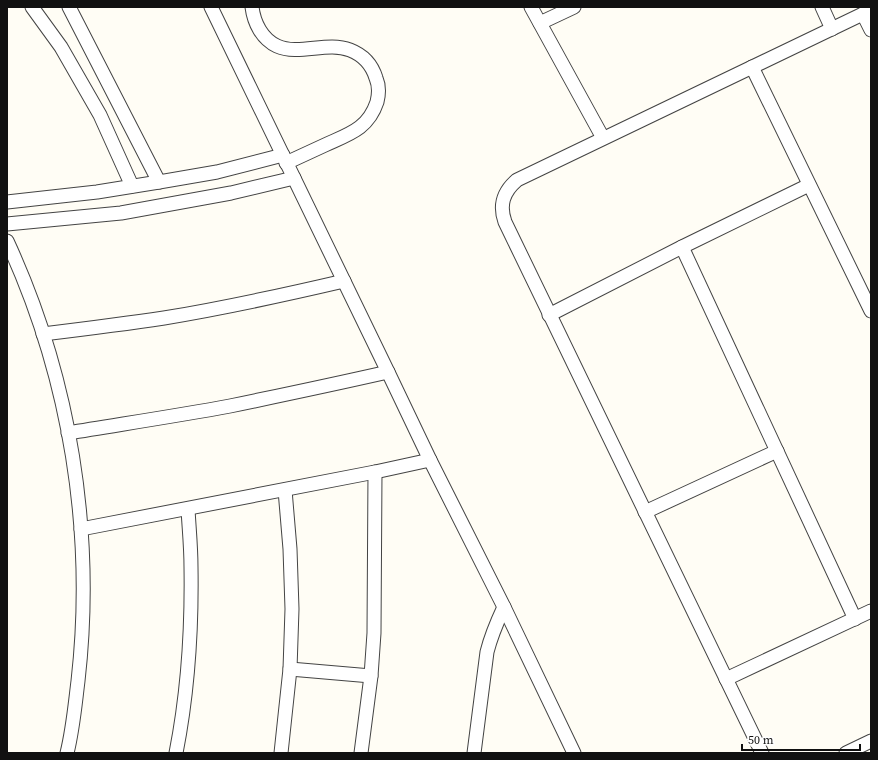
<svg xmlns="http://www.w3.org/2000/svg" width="878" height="760" font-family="'Source Serif 4',serif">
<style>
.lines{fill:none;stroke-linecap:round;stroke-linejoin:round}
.street-casing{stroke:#444;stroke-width:15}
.street{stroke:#fff;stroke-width:13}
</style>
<rect width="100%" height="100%" fill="#fffdf5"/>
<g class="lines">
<defs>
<g id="street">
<path d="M32,7l29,40 39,68 32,71"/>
<path d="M69,7l90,175"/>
<path d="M211,7l177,365 42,88 74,147 70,146"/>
<path d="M252,7c2,16 10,32 25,39 22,10 50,-5 73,4 13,5 22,15 26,28 3,7 3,16 1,24 -9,27 -28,32 -52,43 -13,6 -26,12 -39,18"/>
<path d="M531,7l72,131"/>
<path d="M822,7l10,22"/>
<path d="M863,14l8,16"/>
<path d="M540,23l34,-16"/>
<path d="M752,67l119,244"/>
<path d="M7,202l90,-10 62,-10 58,-10 66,-17"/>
<path d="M7,224l114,-11 110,-20 63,-15"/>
<path d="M7,241c63,136 88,291 71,440 -3,24 -5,48 -11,72"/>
<path d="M682,247l173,372"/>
<path d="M549,315l133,-68 127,-62"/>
<path d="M43,334c41,-5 81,-10 121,-16 61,-10 120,-23 180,-37"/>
<path d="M68,433c54,-9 108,-17 162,-27 53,-11 105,-22 158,-34"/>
<path d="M645,512l132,-61"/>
<path d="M81,529l294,-57 55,-12"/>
<path d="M290,669l81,7"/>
<path d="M726,679l145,-68"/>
<path d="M176,753c12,-61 16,-124 15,-186 0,-20 -2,-39 -3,-58"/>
<path d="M281,753l9,-84 2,-60 -2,-60 -5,-59"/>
<path d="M361,753l10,-77 3,-43 1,-161"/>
<path d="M474,753l13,-101c4,-16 10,-30 17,-45"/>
<path d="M762,753l-257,-531c-6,-17 -2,-30 12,-42l354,-170"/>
<path d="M846,753l25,-12"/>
</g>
</defs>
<!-- street casing -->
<use href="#street" class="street-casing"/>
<!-- street -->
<use href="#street" class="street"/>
</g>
<!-- border -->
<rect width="878" height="760" fill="none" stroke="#111111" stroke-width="16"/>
<!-- scale -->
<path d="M742 744v6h118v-6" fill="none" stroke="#111111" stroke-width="2"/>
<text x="748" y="744" font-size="12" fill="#111111" stroke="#ffffff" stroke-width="3" paint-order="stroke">50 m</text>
</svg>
